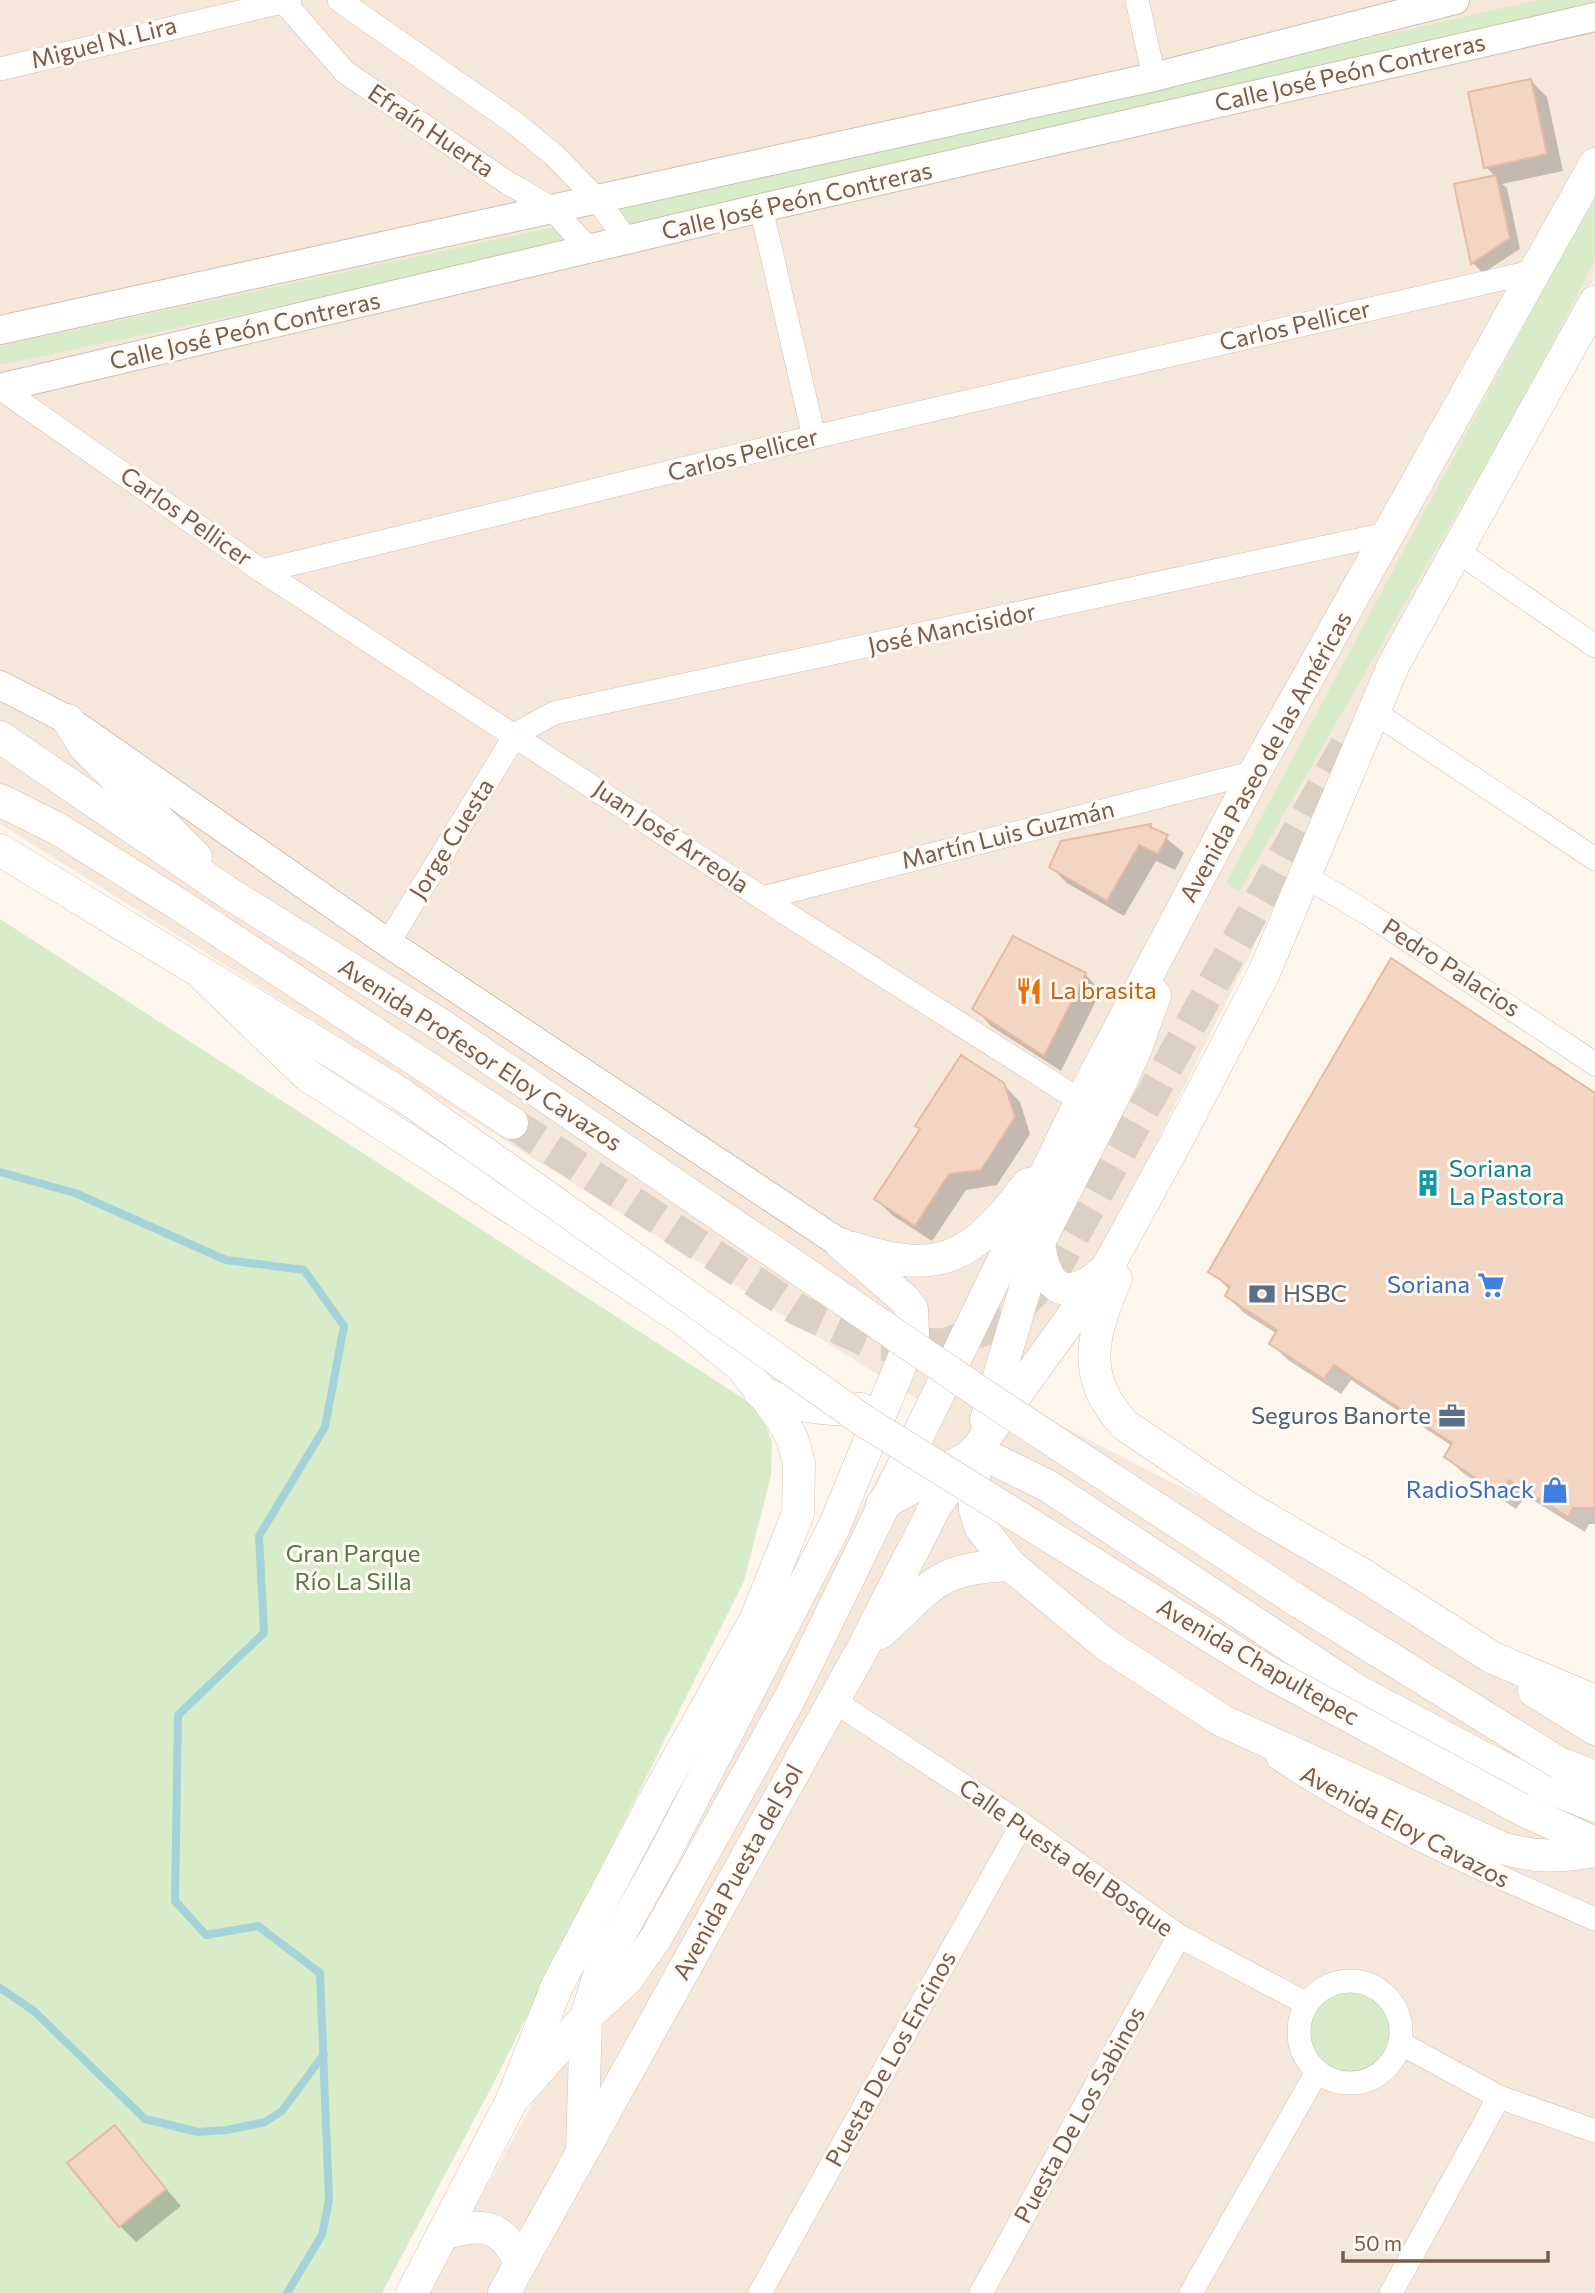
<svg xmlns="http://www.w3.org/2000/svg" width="1595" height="2293" font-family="Commissioner,sans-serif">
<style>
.residential{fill:#f5e8da}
.green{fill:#d8ecc9}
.shadow{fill:#0003}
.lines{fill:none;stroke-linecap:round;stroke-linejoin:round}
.stream{stroke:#a5d3da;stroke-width:8}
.building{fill:#f3d5c3;stroke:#e6bba3;stroke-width:2}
.secondary-tunnel{stroke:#dcd0c4;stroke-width:32;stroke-dasharray:32 16;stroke-linecap:butt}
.minor-casing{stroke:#d1beb0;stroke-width:24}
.tertiary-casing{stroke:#d1beb0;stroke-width:30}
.secondary-casing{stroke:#d6c0b0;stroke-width:33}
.minor{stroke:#fff;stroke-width:23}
.tertiary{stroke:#fff;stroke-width:28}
.secondary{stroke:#fff;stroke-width:32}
.secondary-bridge-casing{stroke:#d6c0b0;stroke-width:33;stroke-linecap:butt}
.secondary-bridge{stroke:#fff;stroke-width:32}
.labels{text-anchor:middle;stroke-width:6;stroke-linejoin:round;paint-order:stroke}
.street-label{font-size:24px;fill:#7a5c4d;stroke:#fffaf3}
.food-label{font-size:24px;fill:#c56008;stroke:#fffaf3;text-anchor:start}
.culture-label{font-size:24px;fill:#0d838f;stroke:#fffaf3;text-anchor:start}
.shop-label{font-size:24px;fill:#366cbe;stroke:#fffaf3;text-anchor:end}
.service-label{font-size:24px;fill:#4e5e75;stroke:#fffaf3;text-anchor:start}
.park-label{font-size:24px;fill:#537a41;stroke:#fffaf3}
</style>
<rect width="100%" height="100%" fill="#fdf6ec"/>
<!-- residential -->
<path class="residential" d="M0,0h1595v275l-201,389 -369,743 570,293v593h-1167l492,-892 -920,-577z"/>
<!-- green -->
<g class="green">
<path d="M1538,0h57v13l-966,220 -12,-23z"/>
<path d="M1595,193v67l-112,219 -9,4 -235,409 -13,-9z"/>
<path d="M559,226l6,20 -565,119v-19z"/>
<path d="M0,919l758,489 14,33 -1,34 -27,106 -253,507 -109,205h-382z"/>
<path d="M1356,1989c90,33 -10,131 -45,60 -10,-21 1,-51 24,-58 6,-2 15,-2 21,-2z"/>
</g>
<!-- shadow -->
<g class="shadow">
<path d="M1530,80l17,17 16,74 -61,13 5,4 13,61 -37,24 -10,-10 -17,-77 40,-9 -10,-10z"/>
<path d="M1151,826l33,27 -9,17 -19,-9 -32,55 -57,-33 -16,-16 11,-25z"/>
<path d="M1085,974l16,17 -40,80 -70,-45 -16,-17z"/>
<path d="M1003,1084l17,18 10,32 -33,51 -31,5 -34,51 -40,-26 -16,-16z"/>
<path d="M1595,1095v429h-6l-4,8 -59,-36 -10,13 -53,-36 -17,-16 6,-11 -101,-66 -10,14 -53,-34 -17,-17 6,-9 -33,-21 -17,-17 3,-6 -19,-18z"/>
<path d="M114,2128l67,78 -45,36 -16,-16z"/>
</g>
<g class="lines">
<!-- stream -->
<g class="stream">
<path d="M0,1172l75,21 151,67 78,10 40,56 -19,101 -66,109 5,97 -86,82 -3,186 31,34 52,-9 62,47 9,227 -7,35 -35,58"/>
<path d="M0,1988l34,23 111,108 53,13 29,-2 38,-8 17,-11 42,-57"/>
</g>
</g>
<!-- building -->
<g class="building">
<path d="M1531,79l16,75 -63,14 -16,-76z"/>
<path d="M1496,175l14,63 -39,26 -17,-80z"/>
<path d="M1151,824l-1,3 18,8 -10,19 -19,-9 -32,56 -58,-34 12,-26z"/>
<path d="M1013,936l73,37 -42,83 -72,-47z"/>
<path d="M1391,958l204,135v415h-22l-5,9 -59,-37 -10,14 -55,-37 8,-14 -118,-78 -10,14 -55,-35 8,-14 -52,-34 5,-10 -22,-14z"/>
<path d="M961,1055l43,28 11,34 -34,53 -32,4 -34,52 -41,-27 46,-70 -5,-3z"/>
<path d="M115,2125l51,64 -47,38 -52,-64z"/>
</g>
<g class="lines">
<!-- secondary-tunnel -->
<path class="secondary-tunnel" d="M512,1123l286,187 77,35 70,-1 61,-22 49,-53 298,-537"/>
<defs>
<g id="minor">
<path d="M282,0l63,72 163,111 43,25 40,43"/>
<path d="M339,0l173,121 42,34 42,43 32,44"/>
<path d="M1137,0l17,77"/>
<path d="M0,69l290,-69"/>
<path d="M761,208l53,229"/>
<path d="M0,388l262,183 500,327 319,203"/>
<path d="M1457,551l138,95"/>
<path d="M262,571l552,-134 722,-166"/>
<path d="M1374,712l221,147"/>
<path d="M1305,876l62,37 228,151"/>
<path d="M762,898l493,-126"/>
<path d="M388,943l128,-209 38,-21 837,-180"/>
<path d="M832,1700l190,124 157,112 128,68"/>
<path d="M1278,1758c98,66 209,114 317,161"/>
<circle cx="1350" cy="2032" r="51"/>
<path d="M1400,2043l99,54 96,34"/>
<path d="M760,2293l262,-469"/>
<path d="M981,2293l198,-357"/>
<path d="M1191,2293l126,-221"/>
<path d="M1391,2293l108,-196"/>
</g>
<g id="tertiary">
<path d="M0,330l1154,-253 301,-77"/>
<path d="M0,388l761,-180 834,-191"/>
<path d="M0,685l68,35 320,223 453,301"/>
</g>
<g id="secondary">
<path d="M68,720l17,27 111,110"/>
<path d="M0,737l230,157 211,131"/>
<path d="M0,800l58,29 120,75 334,219"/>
<path d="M0,850l401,244"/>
<path d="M204,976l103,99 376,244 59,48 37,48 13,23 7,25 -1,51 -43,107 -97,173 -101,192 -45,114 -100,193"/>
<path d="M1039,1242c5,45 25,63 63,31"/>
<path d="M853,1248c88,29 120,9 175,-64"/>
<path d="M1116,1279c-24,55 -37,99 10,147l119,80 115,67 133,85 102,43"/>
<path d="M760,1392c34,14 64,19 101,17"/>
<path d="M986,1420l53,-178 76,-148 21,-46 19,-53"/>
<path d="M974,1466l1,44 6,18 29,37 95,79 118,77 279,127c33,10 59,9 93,3"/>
<path d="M882,1504l92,-50h9l65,32 313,207 145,77 89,36"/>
<path d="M880,1633c53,-47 54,-65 130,-68"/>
<path d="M1534,1691l61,38"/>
<path d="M1559,1763l36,14"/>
<path d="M1521,1809l74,34"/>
<path d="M512,2100l74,-83 41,-38 29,-41 134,-240 291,-597 174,-329 340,-608"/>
<path d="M582,2150l4,-133 16,-51 58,-104 174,-335 79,-192 -1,-26 -8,-10 -63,-55"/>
<path d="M443,2234c39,-12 60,-10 77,29"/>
<path d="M504,2293l359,-645 72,-141 171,-237 69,-126 88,-169 131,-311 201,-362"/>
</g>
</defs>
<!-- minor casing -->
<use href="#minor" class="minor-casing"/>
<!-- tertiary casing -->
<use href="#tertiary" class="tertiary-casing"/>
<!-- secondary casing -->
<use href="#secondary" class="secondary-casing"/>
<!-- minor -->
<use href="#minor" class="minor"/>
<!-- tertiary -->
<use href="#tertiary" class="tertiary"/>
<!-- secondary -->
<use href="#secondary" class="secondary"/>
<defs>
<g id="secondary-bridge">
<path d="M441,1025l541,369 319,209 258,160"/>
<path d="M401,1094l463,327 402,250 255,138"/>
</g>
</defs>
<!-- secondary-bridge casing -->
<use href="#secondary-bridge" class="secondary-bridge-casing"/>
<!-- secondary-bridge -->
<use href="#secondary-bridge" class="secondary-bridge"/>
</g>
<!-- icons -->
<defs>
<symbol id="restaurant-bare" viewBox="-9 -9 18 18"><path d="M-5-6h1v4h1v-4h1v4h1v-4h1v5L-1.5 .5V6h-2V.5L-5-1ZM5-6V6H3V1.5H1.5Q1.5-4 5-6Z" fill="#e8710a" stroke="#fffaf3" stroke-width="2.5" paint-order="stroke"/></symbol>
<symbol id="building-bare" viewBox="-9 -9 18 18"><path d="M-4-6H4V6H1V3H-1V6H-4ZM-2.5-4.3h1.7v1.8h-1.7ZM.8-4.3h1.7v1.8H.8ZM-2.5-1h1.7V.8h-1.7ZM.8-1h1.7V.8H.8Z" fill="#0f9aa8" stroke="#fffaf3" stroke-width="2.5" paint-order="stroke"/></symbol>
<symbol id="supermarket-bare" viewBox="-9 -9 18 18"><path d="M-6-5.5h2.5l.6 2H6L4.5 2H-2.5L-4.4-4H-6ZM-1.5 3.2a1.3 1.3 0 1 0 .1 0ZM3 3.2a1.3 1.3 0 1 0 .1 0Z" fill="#3f7fe0" stroke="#fffaf3" stroke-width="2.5" paint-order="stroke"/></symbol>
<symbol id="bank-bare" viewBox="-9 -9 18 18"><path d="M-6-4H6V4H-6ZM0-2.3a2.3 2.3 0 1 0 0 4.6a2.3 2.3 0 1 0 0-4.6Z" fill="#5c6f8a" stroke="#fffaf3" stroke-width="2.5" paint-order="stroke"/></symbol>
<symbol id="office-bare" viewBox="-9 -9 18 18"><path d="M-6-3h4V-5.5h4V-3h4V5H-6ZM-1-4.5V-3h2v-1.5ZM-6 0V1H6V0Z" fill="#5c6f8a" stroke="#fffaf3" stroke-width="2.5" paint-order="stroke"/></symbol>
<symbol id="shop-bare" viewBox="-9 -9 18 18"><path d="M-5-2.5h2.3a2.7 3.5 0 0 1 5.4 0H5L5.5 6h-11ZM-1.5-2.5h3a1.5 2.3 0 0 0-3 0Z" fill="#3f7fe0" stroke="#fffaf3" stroke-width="2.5" paint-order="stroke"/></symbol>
</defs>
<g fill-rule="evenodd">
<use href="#restaurant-bare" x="1010" y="972" width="38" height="38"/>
<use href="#building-bare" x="1409" y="1164" width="38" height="38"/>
<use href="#supermarket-bare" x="1472" y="1266" width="38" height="38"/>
<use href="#bank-bare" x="1243" y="1275" width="38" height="38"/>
<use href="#office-bare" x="1433" y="1397" width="38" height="38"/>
<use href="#shop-bare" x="1536" y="1471" width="38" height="38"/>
</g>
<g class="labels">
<!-- street labels -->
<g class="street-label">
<text transform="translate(104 43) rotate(-14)" y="8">Miguel N. Lira</text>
<text transform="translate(1350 73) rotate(-13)" y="8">Calle José Peón Contreras</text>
<text transform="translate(431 131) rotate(34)" y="8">Efraín Huerta</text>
<text transform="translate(797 201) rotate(-13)" y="8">Calle José Peón Contreras</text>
<text transform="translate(1295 326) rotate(-13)" y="8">Carlos Pellicer</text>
<text transform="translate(245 331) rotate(-13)" y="8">Calle José Peón Contreras</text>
<text transform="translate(743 455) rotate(-14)" y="8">Carlos Pellicer</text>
<text transform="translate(186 517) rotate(35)" y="8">Carlos Pellicer</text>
<text transform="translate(952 629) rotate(-12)" y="8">José Mancisidor</text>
<text transform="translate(1266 757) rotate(-61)" y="8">Avenida Paseo de las Américas</text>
<text transform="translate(1008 835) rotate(-14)" y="8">Martín Luis Guzmán</text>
<text transform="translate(671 837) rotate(34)" y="8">Juan José Arreola</text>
<text transform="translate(452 839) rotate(-58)" y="8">Jorge Cuesta</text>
<text transform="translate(1451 968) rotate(33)" y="8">Pedro Palacios</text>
<text transform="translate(480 1055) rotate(33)" y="8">Avenida Profesor Eloy Cavazos</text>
<text transform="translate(1258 1662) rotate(30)" y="8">Avenida Chapultepec</text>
<text transform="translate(1405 1827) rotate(28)" y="8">Avenida Eloy Cavazos</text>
<text transform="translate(1066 1858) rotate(35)" y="8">Calle Puesta del Bosque</text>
<text transform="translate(738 1872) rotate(-61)" y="8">Avenida Puesta del Sol</text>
<text transform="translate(891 2059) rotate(-61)" y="8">Puesta De Los Encinos</text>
<text transform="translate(1080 2115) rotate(-61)" y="8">Puesta De Los Sabinos</text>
</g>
<!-- food labels -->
<g class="food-label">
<text x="1050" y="999">La brasita</text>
</g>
<!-- culture labels -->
<g class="culture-label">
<text x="1449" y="1177">Soriana<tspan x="1449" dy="28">La Pastora</tspan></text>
</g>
<!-- shop labels -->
<g class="shop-label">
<text x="1470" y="1293">Soriana</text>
<text x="1534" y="1498">RadioShack</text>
</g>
<!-- service labels -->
<g class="service-label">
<text x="1283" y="1302">HSBC</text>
<text x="1431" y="1424" text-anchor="end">Seguros Banorte</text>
</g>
<!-- park labels -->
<g class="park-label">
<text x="353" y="1562">Gran Parque<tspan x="353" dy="28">Río La Silla</tspan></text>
</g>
</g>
<!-- scale -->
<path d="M1343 2251v10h205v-10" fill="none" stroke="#7a5c4d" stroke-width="3.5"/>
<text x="1354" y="2251" font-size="21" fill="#7a5c4d" stroke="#fffaf3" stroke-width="5" paint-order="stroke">50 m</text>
</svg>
